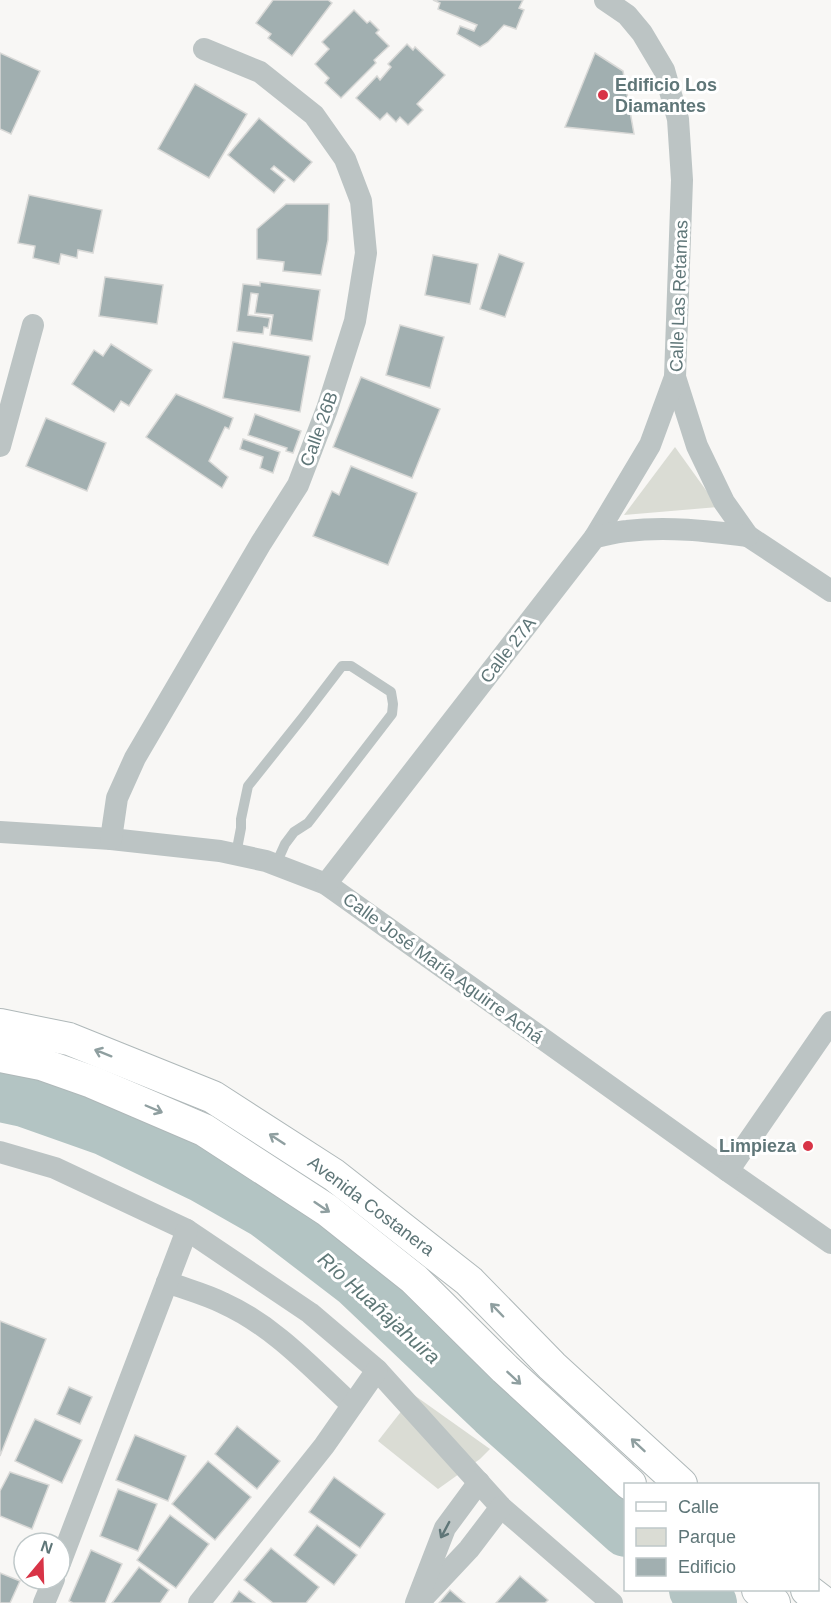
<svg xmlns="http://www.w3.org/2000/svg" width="831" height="1603" font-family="Helvetica,sans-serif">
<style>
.green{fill:#dadcd4}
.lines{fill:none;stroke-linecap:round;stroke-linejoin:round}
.river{stroke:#b3c4c3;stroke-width:52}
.building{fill:#a1afb0;stroke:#d9d9d7;stroke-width:1.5}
.secondary-casing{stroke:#afb8b9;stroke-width:34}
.lane{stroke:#bcc4c4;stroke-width:10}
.street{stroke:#bcc4c4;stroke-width:22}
.secondary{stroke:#fff;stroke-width:32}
.oneway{stroke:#8f9fa0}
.oneway2{stroke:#5f7678}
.poi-dot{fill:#d83447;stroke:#fff;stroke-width:2}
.labels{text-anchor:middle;stroke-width:6;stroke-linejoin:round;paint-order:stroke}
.poi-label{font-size:18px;font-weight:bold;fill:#5f7678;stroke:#fff;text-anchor:start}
.street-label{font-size:18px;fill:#5f7678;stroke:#fff}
.water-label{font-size:20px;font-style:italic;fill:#5f7877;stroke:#fff}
</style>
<rect width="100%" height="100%" fill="#f8f7f5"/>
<!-- green -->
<g class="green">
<path d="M675,447l43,60 -94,8z"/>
<path d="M414,1395l76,54 -10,10 -42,30 -60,-48z"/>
</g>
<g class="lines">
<!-- river -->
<g class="river">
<path d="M0,1096l24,5 82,29 95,46 65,37 89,68 138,131 133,119"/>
<path d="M695,1590l16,13"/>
</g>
</g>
<!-- building -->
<g class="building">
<path d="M273,0h55l4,3 -40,53 -24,-18 3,-4 -15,-11z"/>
<path d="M433,0h90l-4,8 5,2 -8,19 -12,-4 -16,17 -8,5 -23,-13 3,-8 14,5 3,-6 -39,-16 2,-6z"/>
<path d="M354,10l13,13 3,-2 9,9 -3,3 13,13 -15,14 2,3 -35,35 -16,-15 4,-5 -14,-14 14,-15 -7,-7z"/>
<path d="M407,44l6,6 2,-3 30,28 -28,29 6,6 -15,15 -8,-8 -4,5 -9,-9 -7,7 -24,-22 21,-22 3,4 11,-13 -3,-3z"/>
<path d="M0,53l40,18 -29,63 -11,-5z"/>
<path d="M595,53l28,18 11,63 -69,-7z"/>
<path d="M195,84l52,30 -38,64 -51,-29z"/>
<path d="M259,118l53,44 -18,20 -20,-16 -3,3 14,11 -11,13 -46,-38z"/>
<path d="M29,195l73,15 -9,43 -15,-3 -1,8 -16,-4 -2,10 -26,-6 2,-12 -17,-3z"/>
<path d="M286,204h43l-1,36 -7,35 -38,-4 1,-9 -27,-3v-30z"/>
<path d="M499,254l25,9 -19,54 -25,-8z"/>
<path d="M433,255l45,9 -8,40 -45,-9z"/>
<path d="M105,277l58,8 -6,39 -58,-8z"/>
<path d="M260,282l60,8 -8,51 -42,-6 3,-20 -18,-2 3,-19 -7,-1 -3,22 22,3 -2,10 -4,-1 -1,7 -26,-3 6,-47 17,2z"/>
<path d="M400,325l44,12 -14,51 -44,-13z"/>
<path d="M233,342l77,14 -10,56 -77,-14z"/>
<path d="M111,344l41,26 -23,36 -8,-5 -7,11 -42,-28 22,-34 9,6z"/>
<path d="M361,377l79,32 -28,69 -79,-31z"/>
<path d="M176,394l57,24 -4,11 -4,-2 -16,34 19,16 -6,11 -76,-51z"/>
<path d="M255,414l46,17 -8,22 -7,-2 1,-3 -39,-13z"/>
<path d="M46,418l60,25 -19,48 -61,-25z"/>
<path d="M243,439l37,13 -7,21 -13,-5 3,-11 -23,-8z"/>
<path d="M351,466l66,27 -29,72 -75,-29 19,-45 7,4z"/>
<path d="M0,1321l46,18 -46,117z"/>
<path d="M69,1387l23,10 -12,27 -23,-10z"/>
<path d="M35,1419l47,21 -20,43 -47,-22z"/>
<path d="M237,1426l43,35 -23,28 -42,-35z"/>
<path d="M135,1435l51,21 -18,45 -52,-21z"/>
<path d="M208,1461l43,36 -36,43 -43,-36z"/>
<path d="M10,1472l39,13 -17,44 -32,-13v-25z"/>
<path d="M334,1477l51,37 -25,34 -51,-36z"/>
<path d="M118,1489l39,15 -19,47 -38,-15z"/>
<path d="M170,1515l39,29 -33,44 -39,-28z"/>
<path d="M317,1525l40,30 -23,30 -40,-30z"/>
<path d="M271,1548l48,39 -13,16h-33l-29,-23z"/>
<path d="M91,1550l31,14 -17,39h-32l-4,-2z"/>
<path d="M139,1567l30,23 -9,13h-48z"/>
<path d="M0,1573l20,8 -10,22h-10z"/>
<path d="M520,1576l28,24 -3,3h-49z"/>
<path d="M450,1590l15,13h-26z"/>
<path d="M239,1591l16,12h-24z"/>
</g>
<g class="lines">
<defs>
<g id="secondary">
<path d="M0,1025l69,14 144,58 121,78 135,106 83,85 129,118"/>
<path d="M0,1056l41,8 51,18 112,48 123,80 87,69 91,90 125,115"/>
<path d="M758,1590l16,13"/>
<path d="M807,1590l17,13"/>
</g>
</defs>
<!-- secondary casing -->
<use href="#secondary" class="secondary-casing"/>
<!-- lane -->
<path class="lane" d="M236,854l5,-26v-9l7,-33 55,-69 39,-51h9l40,26 2,12 -1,10 -84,109 -14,9 -9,12 -9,20"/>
<!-- street -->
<g class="street">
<path d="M605,0l22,15 15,18 22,37 14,49 4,61 -7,197 22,69 27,56 24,34 83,55"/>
<path d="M0,446l33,-121"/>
<path d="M595,537l55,-92 25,-68"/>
<path d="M0,832l111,7 109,12 46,10 60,23 402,287 103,72"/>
<path d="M111,839l6,-41 18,-40 126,-215 37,-58 29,-76 28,-88 11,-68 -5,-52 -16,-42 -31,-44 -54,-43 -56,-23"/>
<path d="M326,884l269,-347c10,-2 21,-5 32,-6 40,-5 81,0 121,5"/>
<path d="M0,1152l55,16 132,62 123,83 67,57 124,137 111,96"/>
<path d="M728,1171l103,-149"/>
<path d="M167,1282c18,7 38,12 56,21 51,23 89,65 129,102"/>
<path d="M60,1563l127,-333"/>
<path d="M423,1598l46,-49 32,-42"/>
<path d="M44,1603l10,-24"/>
<path d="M199,1603l125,-157 53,-76"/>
<path d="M416,1603l29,-75 34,-46"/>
</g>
<!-- secondary -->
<use href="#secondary" class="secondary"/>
</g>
<!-- one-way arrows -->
<defs><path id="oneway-shaft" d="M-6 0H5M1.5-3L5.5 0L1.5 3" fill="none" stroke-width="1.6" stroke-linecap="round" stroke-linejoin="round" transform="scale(1.5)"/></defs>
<g class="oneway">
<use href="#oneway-shaft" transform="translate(103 1053) rotate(-158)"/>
<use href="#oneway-shaft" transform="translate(154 1109) rotate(23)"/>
<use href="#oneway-shaft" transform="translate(277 1139) rotate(-147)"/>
<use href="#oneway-shaft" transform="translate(322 1207) rotate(34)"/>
<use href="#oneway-shaft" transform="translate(497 1310) rotate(-134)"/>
<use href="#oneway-shaft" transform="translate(514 1378) rotate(43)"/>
<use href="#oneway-shaft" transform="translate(638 1445) rotate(-137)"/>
</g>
<use class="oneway2" href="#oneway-shaft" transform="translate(445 1530) rotate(118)"/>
<!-- markers -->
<g class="poi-dot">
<circle cx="603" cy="95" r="6"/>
<circle cx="808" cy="1146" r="6"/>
</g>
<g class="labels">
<!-- poi labels -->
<g class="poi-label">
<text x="615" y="91">Edificio Los<tspan x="615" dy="21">Diamantes</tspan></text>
<text x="796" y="1152" text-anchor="end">Limpieza</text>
</g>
<!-- street labels -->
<g class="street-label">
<text transform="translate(679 296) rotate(-88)" y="6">Calle Las Retamas</text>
<text transform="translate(319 429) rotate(-70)" y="6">Calle 26B</text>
<text transform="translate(508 650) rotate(-52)" y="6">Calle 27A</text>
<text transform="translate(443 968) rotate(36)" y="6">Calle José María Aguirre Achá</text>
<text transform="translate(371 1206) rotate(37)" y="6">Avenida Costanera</text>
</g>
<!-- water labels -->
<g class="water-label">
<text transform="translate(379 1308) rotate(42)" y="7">Río Huañajahuira</text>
</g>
</g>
<!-- legend -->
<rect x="624" y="1483" width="195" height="108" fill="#ffffff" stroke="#bfc8c9" stroke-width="1.5"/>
<rect x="636" y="1502" width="30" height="9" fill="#ffffff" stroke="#bfc8c9" stroke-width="1.5"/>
<text x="678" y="1513" font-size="18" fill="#5f7678">Calle</text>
<rect x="636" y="1528" width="30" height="18" fill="#dadcd4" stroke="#bfc8c9" stroke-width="1.5"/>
<text x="678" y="1543" font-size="18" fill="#5f7678">Parque</text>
<rect x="636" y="1558" width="30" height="18" fill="#a1afb0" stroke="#bfc8c9" stroke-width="1.5"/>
<text x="678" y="1573" font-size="18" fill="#5f7678">Edificio</text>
<!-- north arrow -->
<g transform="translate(42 1561) rotate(19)"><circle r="28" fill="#ffffff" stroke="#bfc8c9" stroke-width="1.5"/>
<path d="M0-4.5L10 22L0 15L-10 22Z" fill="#d83447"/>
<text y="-9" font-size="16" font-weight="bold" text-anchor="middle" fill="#5f7678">N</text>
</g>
</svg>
